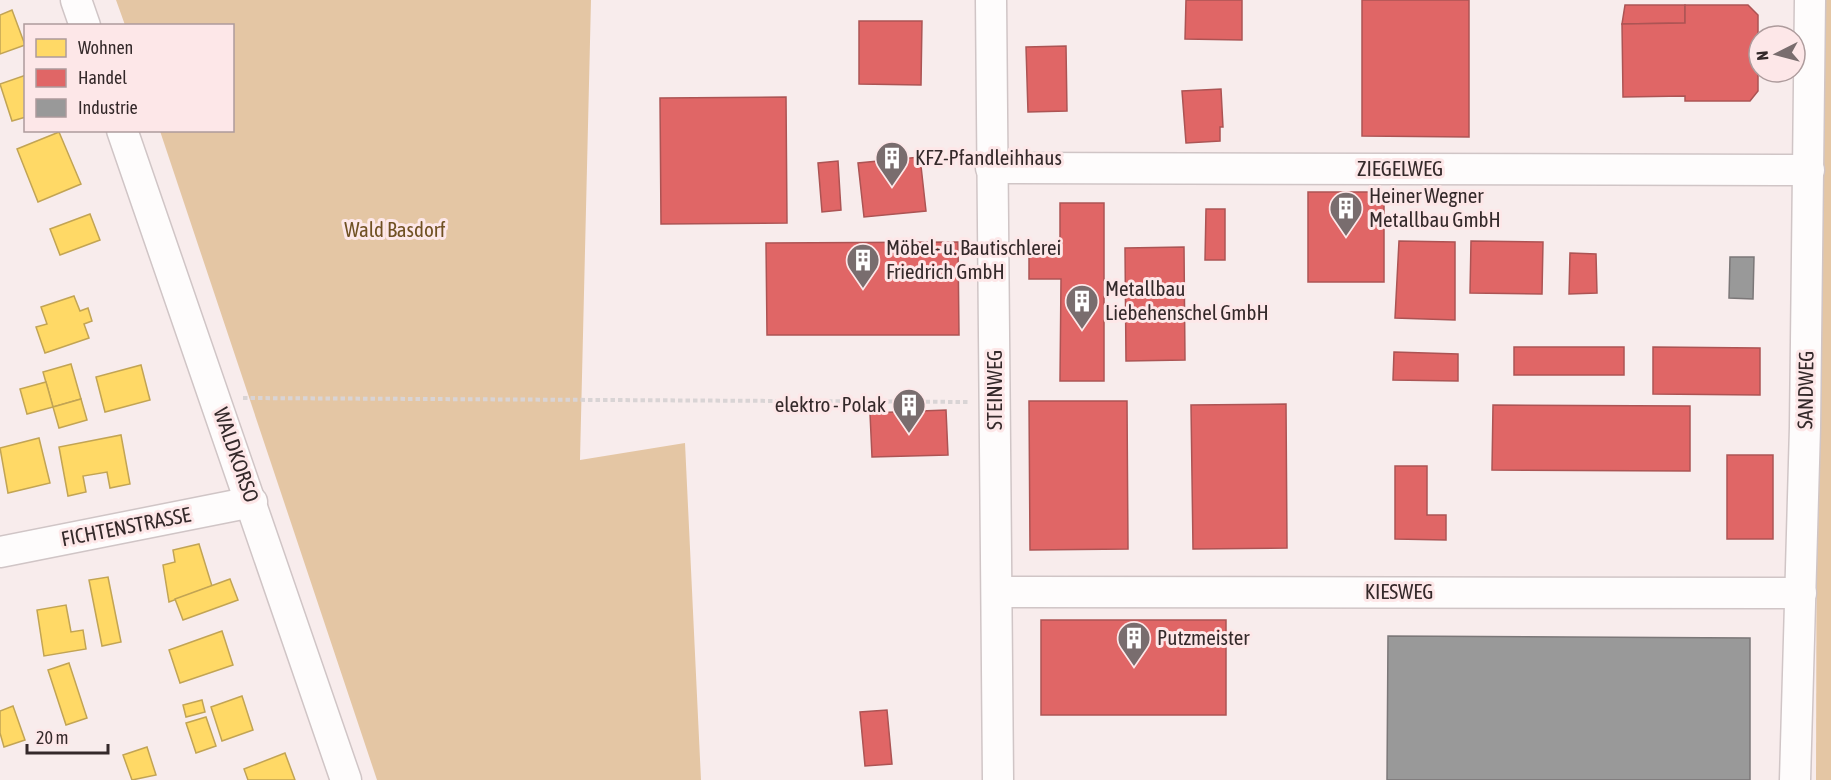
<svg xmlns="http://www.w3.org/2000/svg" width="1831" height="780" font-family="'Asap Condensed',sans-serif">
<style>
.forest{fill:#e4c6a4}
.homes{fill:#ffd966;stroke:#c2a454;stroke-width:1.5}
.shops{fill:#e06666;stroke:#ac5454;stroke-width:1.5}
.industry{fill:#999;stroke:#7b7778;stroke-width:1.5}
.lines{fill:none;stroke-linecap:round;stroke-linejoin:round}
.minor-casing{stroke:#d0c5c6;stroke-width:33}
.path{stroke:#d9d4d5;stroke-width:4;stroke-dasharray:4.5 3;stroke-linecap:butt}
.minor{stroke:#fefcfc;stroke-width:30}
.labels{text-anchor:middle;stroke-width:6;stroke-linejoin:round;paint-order:stroke}
.poi-label{font-size:21px;fill:#34292a;stroke:#fde7e8;text-anchor:start}
.street-label{font-size:21px;fill:#34292a;stroke:#fde7e8}
.park-label{font-size:21px;fill:#705123;stroke:#fde7e8}
</style>
<rect width="100%" height="100%" fill="#f8ecec"/>
<!-- forest -->
<g class="forest">
<path d="M116,0h475l-11,460 105,-17 16,337h-324l-217,-649 72,-1v-104l-107,-1z"/>
<path d="M1818,0h13v780h-15z"/>
</g>
<!-- homes -->
<g class="homes">
<path d="M12,10l13,35 -25,9v-39z"/>
<path d="M26,75v42l-14,4 -12,-37z"/>
<path d="M59,132l22,52 -43,18 -21,-53z"/>
<path d="M90,214l10,26 -40,15 -10,-26z"/>
<path d="M74,296l6,15 8,-3 4,13 -8,3 5,14 -44,15 -9,-26 11,-3 -6,-17z"/>
<path d="M71,364l10,35 -28,8 -10,-35z"/>
<path d="M141,365l9,35 -45,12 -9,-35z"/>
<path d="M46,382l7,25 -26,7 -7,-25z"/>
<path d="M81,399l6,21 -28,8 -6,-21z"/>
<path d="M121,435l9,49 -20,4 -3,-16 -24,4 3,16 -18,4 -9,-49z"/>
<path d="M39,438l11,45 -42,10 -8,-45z"/>
<path d="M199,544l13,42 -43,16 -6,-37 12,-3 -2,-12z"/>
<path d="M108,577l13,65 -19,4 -13,-66z"/>
<path d="M230,579l8,21 -55,20 -8,-21z"/>
<path d="M66,605l5,27 12,-2 3,19 -42,7 -7,-46z"/>
<path d="M222,631l11,34 -53,18 -11,-33z"/>
<path d="M69,663l18,55 -21,7 -18,-55z"/>
<path d="M242,696l11,34 -31,11 -11,-34z"/>
<path d="M202,700l3,12 -19,5 -3,-12z"/>
<path d="M13,706l12,34 -21,7 -4,-14v-22z"/>
<path d="M206,717l10,29 -20,7 -10,-30z"/>
<path d="M147,747l9,28 -24,5 -9,-25z"/>
<path d="M285,753l10,27h-47l-4,-11z"/>
</g>
<!-- shops -->
<g class="shops">
<path d="M1186,0h56v40l-57,-1z"/>
<path d="M1362,0h107v137l-107,-1z"/>
<path d="M1625,5h60v18l-63,1z"/>
<path d="M1685,5h63l10,10v76l-8,10h-65v-5l-62,1 -1,-73 63,-1z"/>
<path d="M859,21h63l-1,64 -62,-1z"/>
<path d="M1066,46l1,65 -39,1 -2,-65z"/>
<path d="M1221,89l2,38h-3v14l-34,2 -4,-52z"/>
<path d="M786,97l1,126 -126,1 -1,-126z"/>
<path d="M920,157l6,54 -62,6 -6,-54z"/>
<path d="M838,161l3,49 -19,2 -4,-49z"/>
<rect x="1308" y="192" width="76" height="90"/>
<path d="M1060,203h44v178h-44l1,-102h-32v-36h31z"/>
<path d="M1206,209h19v51h-20z"/>
<path d="M1399,241l56,1v78l-60,-2z"/>
<path d="M1471,241l72,1 -1,52 -72,-1z"/>
<path d="M958,242l1,93h-192l-1,-92z"/>
<path d="M1184,247l1,113 -59,1 -1,-113z"/>
<path d="M1570,253l26,1 1,39 -28,1z"/>
<rect x="1514" y="347" width="110" height="28"/>
<path d="M1653,347l107,1v47l-107,-1z"/>
<path d="M1394,352l64,2v27l-65,-1z"/>
<path d="M1029,401h98l1,148 -98,1z"/>
<path d="M1286,404l1,144 -94,1 -2,-144z"/>
<path d="M1493,405l197,1v65l-198,-1z"/>
<path d="M946,410l2,45 -76,2 -2,-44z"/>
<rect x="1727" y="455" width="46" height="84"/>
<path d="M1395,466h32v49h19v25l-51,-1z"/>
<rect x="1041" y="620" width="185" height="95"/>
<path d="M887,710l5,54 -27,2 -5,-54z"/>
</g>
<!-- industry -->
<g class="industry">
<path d="M1730,257h24l-1,42 -24,-1z"/>
<path d="M1388,636l362,2v142h-363z"/>
</g>
<g class="lines">
<defs>
<g id="minor">
<path d="M76,0l9,26"/>
<path d="M991,0l7,780"/>
<path d="M122,130l224,650"/>
<path d="M991,168l818,2"/>
<path d="M0,552l252,-50"/>
<path d="M998,592l803,1"/>
<path d="M1795,780l10,-353 5,-427"/>
</g>
</defs>
<!-- minor casing -->
<use href="#minor" class="minor-casing"/>
<!-- path -->
<path class="path" d="M243,398l725,4"/>
<!-- minor -->
<use href="#minor" class="minor"/>
</g>
<!-- icons -->
<defs>
<symbol id="building-pin" viewBox="-11 -11 22 30"><path d="M0 17L-7.5 6A9.5 9.5 0 1 1 7.5 6Z" fill="#796d6e" stroke="#fde7e8"/><path d="M-4-6H4V6H1V3H-1V6H-4ZM-2.5-4.3h1.7v1.8h-1.7ZM.8-4.3h1.7v1.8H.8ZM-2.5-1h1.7V.8h-1.7ZM.8-1h1.7V.8H.8Z" fill="#fff"/></symbol>
</defs>
<g fill-rule="evenodd">
<use href="#building-pin" x="873" y="139" width="38" height="52"/>
<use href="#building-pin" x="1327" y="189" width="38" height="52"/>
<use href="#building-pin" x="844" y="241" width="38" height="52"/>
<use href="#building-pin" x="1063" y="282" width="38" height="52"/>
<use href="#building-pin" x="890" y="386" width="38" height="52"/>
<use href="#building-pin" x="1115" y="619" width="38" height="52"/>
</g>
<g class="labels">
<!-- poi labels -->
<g class="poi-label">
<text x="915" y="165">KFZ-Pfandleihhaus</text>
<text x="1369" y="203">Heiner Wegner<tspan x="1369" dy="24">Metallbau GmbH</tspan></text>
<text x="886" y="255">Möbel- u. Bautischlerei<tspan x="886" dy="24">Friedrich GmbH</tspan></text>
<text x="1105" y="296">Metallbau<tspan x="1105" dy="24">Liebehenschel GmbH</tspan></text>
<text x="886" y="412" text-anchor="end">elektro - Polak</text>
<text x="1157" y="645">Putzmeister</text>
</g>
<!-- street labels -->
<g class="street-label">
<text x="1400" y="176">ZIEGELWEG</text>
<text transform="translate(995 390) rotate(-90)" y="7">STEINWEG</text>
<text transform="translate(1806 390) rotate(-89)" y="7">SANDWEG</text>
<text transform="translate(236 455) rotate(71)" y="7">WALDKORSO</text>
<text transform="translate(126 527) rotate(-11)" y="7">FICHTENSTRASSE</text>
<text x="1399" y="599">KIESWEG</text>
</g>
<!-- park labels -->
<g class="park-label">
<text x="395" y="237">Wald Basdorf</text>
</g>
</g>
<!-- legend -->
<rect x="24" y="24" width="210" height="108" fill="#fde7e8" stroke="#ad9b9c" stroke-width="1.5"/>
<rect x="36" y="39" width="30" height="18" fill="#ffd966" stroke="#ad9b9c" stroke-width="1.5"/>
<text x="78" y="54" font-size="18" fill="#34292a">Wohnen</text>
<rect x="36" y="69" width="30" height="18" fill="#e06666" stroke="#ad9b9c" stroke-width="1.5"/>
<text x="78" y="84" font-size="18" fill="#34292a">Handel</text>
<rect x="36" y="99" width="30" height="18" fill="#999999" stroke="#ad9b9c" stroke-width="1.5"/>
<text x="78" y="114" font-size="18" fill="#34292a">Industrie</text>
<!-- north arrow -->
<g transform="translate(1777 54) rotate(264)"><circle r="28" fill="#fde7e8" stroke="#ad9b9c" stroke-width="1.5"/>
<path d="M0-4.5L10 22L0 15L-10 22Z" fill="#796d6e"/>
<text y="-9" font-size="16" font-weight="bold" text-anchor="middle" fill="#34292a">N</text>
</g>
<!-- scale -->
<path d="M27 744v9h81v-9" fill="none" stroke="#34292a" stroke-width="3"/>
<text x="36" y="744" font-size="18" fill="#34292a" stroke="#fde7e8" stroke-width="4.5" paint-order="stroke">20 m</text>
</svg>
